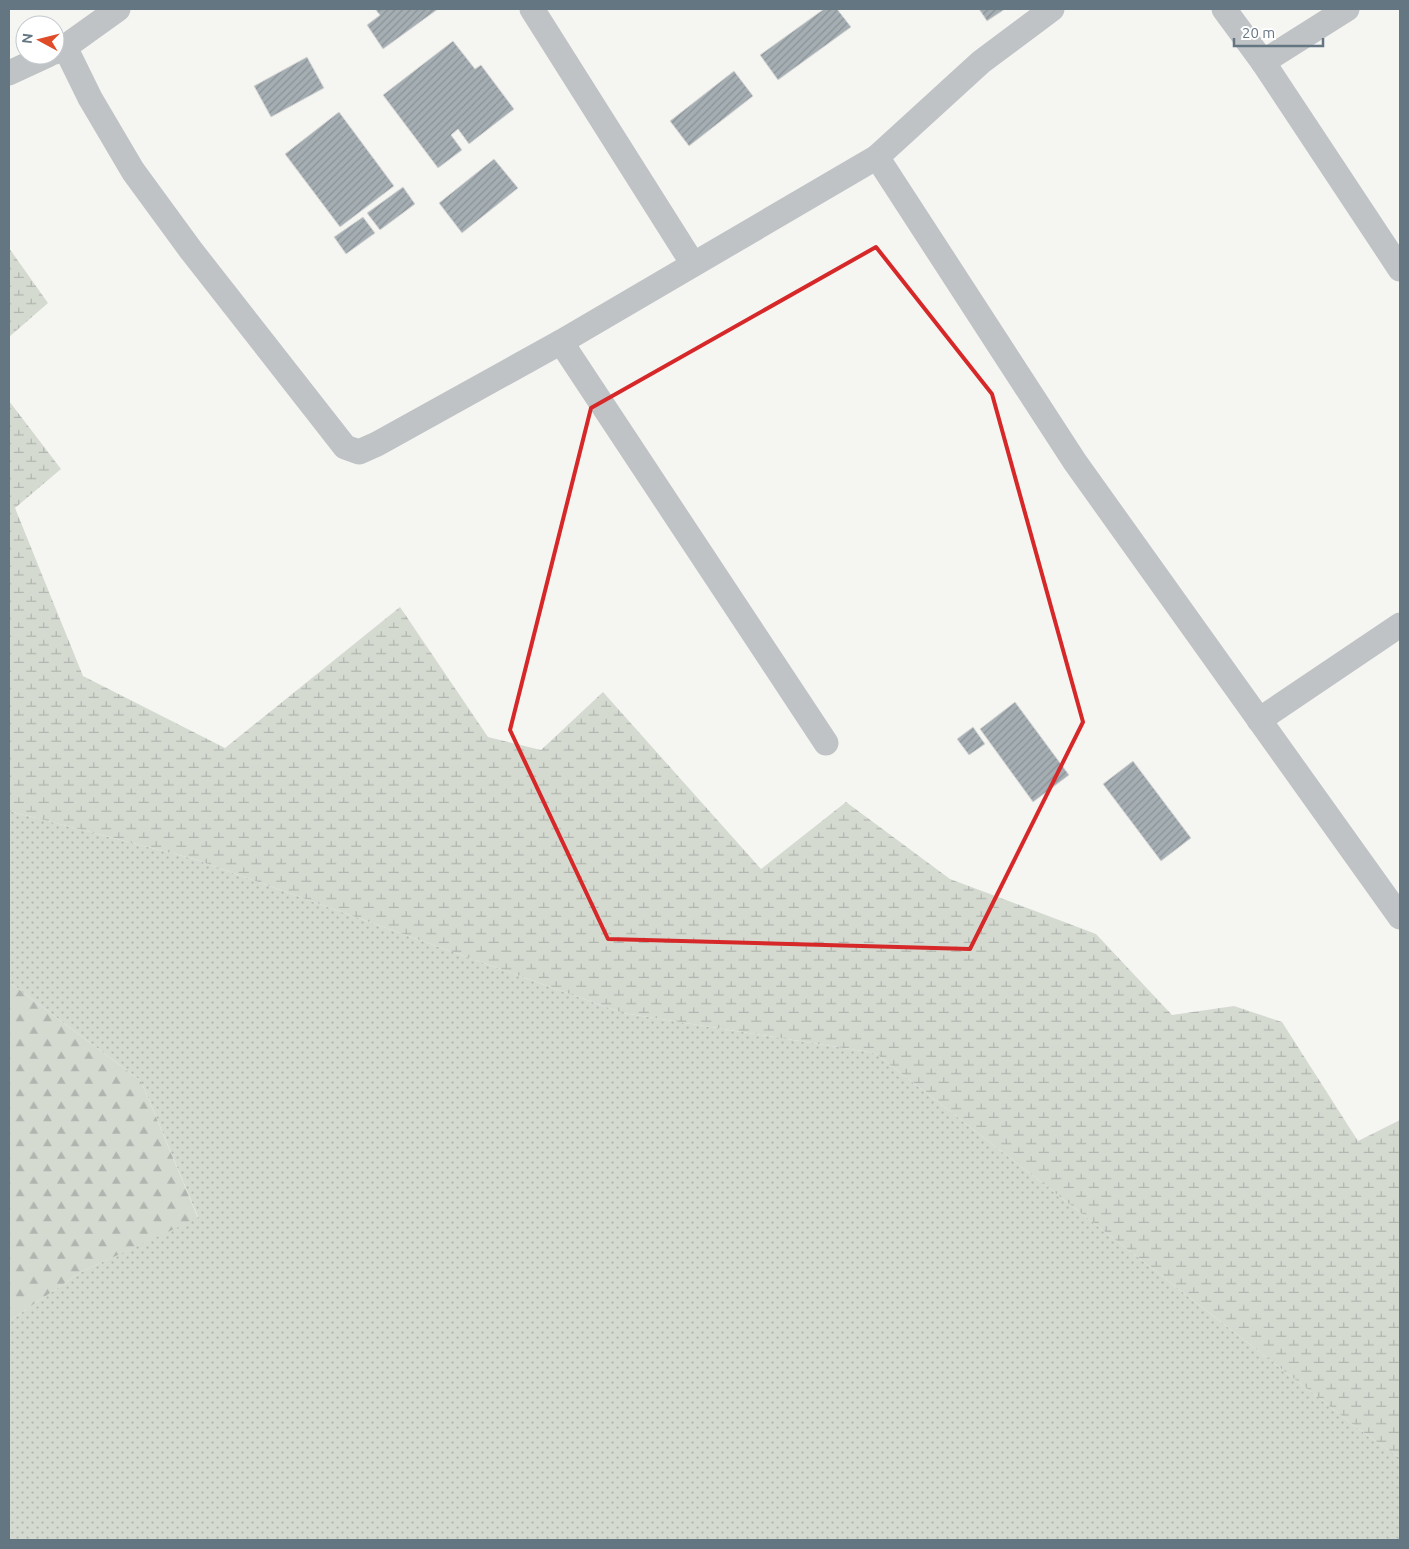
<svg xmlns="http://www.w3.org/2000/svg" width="1409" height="1549" font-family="Ubuntu,sans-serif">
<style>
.grass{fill:url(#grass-dots)}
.forest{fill:url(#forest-firs)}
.wetland{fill:url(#wetland-marsh)}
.building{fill:url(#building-hatch);stroke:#d7d7d5}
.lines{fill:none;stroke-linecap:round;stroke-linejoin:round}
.street{stroke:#bfc3c6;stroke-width:25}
.marked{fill:none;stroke:#d62828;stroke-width:4;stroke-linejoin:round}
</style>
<defs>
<pattern id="grass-dots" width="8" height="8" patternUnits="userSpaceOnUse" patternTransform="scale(1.25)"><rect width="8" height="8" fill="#d5dad1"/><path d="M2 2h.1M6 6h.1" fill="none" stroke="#b0b5af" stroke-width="1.8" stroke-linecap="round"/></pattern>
<pattern id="forest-firs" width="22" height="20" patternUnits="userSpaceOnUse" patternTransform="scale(1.25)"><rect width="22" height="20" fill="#d5dad1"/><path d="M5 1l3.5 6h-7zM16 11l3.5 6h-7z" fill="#b0b5af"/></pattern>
<pattern id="wetland-marsh" width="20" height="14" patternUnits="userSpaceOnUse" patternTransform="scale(1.25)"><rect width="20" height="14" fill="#d5dad1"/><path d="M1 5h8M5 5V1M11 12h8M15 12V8" fill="none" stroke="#b0b5af"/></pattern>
<pattern id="building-hatch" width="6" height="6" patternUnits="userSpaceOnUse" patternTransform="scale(1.25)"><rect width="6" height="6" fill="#a5aeb3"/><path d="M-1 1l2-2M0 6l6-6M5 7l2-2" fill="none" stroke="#8a9297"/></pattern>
</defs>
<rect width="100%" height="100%" fill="#f5f5f2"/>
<!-- grass -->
<path class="grass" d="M9,811l185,48 429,154 252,40 485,377 40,28v82h-1391v-219l72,-49 117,-55 -57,-136 -132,-99z"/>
<!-- forest -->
<path class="forest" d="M9,982l132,99 57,137 -117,54 -72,49z"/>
<!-- wetland -->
<g class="wetland">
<path d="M9,248l39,55 -39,34z"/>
<path d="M9,401l52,68 -46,39 68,168 142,72 175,-141 88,130 53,13 62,-58 158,177 85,-67 104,77 146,55 76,81 62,-9 48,16 76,119 42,-21v338l-40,-28 -485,-377 -252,-40 -429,-154 -185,-48z"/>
</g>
<!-- building -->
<g class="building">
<path d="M375,9h63l-55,40 -16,-24 13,-10z"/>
<path d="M824,9h13l14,18 -73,53 -18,-25z"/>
<path d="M979,9h26l-18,12z"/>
<path d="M453,41l22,28 6,-4 33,44 -45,35 -11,-15 -7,6 11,15 -24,18 -55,-73z"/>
<path d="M307,57l17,31 -53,29 -17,-31z"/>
<path d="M734,71l19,25 -64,50 -19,-25z"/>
<path d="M339,112l55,74 -54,41 -55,-73z"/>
<path d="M494,159l24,29 -56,45 -23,-30z"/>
<path d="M403,187l12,17 -35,26 -13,-17z"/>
<path d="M363,217l12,16 -29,21 -12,-17z"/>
<path d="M1015,702l54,73 -36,27 -53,-73z"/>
<path d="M973,727l12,17 -16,11 -12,-16z"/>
<path d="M1133,761l58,77 -30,23 -58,-77z"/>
</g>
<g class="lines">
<!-- street -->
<g class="street">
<path d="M532,9l161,255"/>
<path d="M1224,9l39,53 137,207"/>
<path d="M65,47l25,51 43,73 57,78 155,198 14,5 18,-8 184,-102 316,-185 104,-95 71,-53"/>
<path d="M55,52l10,-5 53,-38"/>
<path d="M1263,62l84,-53"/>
<path d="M9,73l39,-18"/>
<path d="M877,157l198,305 325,455"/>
<path d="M561,342l265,401"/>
<path d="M1259,720l141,-95"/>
</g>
</g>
<!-- marked area -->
<path class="marked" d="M876,247l116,147 91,328 -113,227 -362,-10 -98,-209 81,-322z"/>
<!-- border -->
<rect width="1409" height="1549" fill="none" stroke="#657683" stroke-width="20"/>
<!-- north arrow -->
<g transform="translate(40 40) rotate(277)"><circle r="24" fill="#ffffff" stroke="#c1c8cd"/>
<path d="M0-4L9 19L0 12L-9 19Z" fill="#e04c27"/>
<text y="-8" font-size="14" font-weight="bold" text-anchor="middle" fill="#657683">N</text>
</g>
<!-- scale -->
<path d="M1234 38v8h89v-8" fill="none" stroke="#657683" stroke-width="2.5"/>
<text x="1242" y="38" font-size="15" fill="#657683" stroke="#ffffff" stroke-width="4" paint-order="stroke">20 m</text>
</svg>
